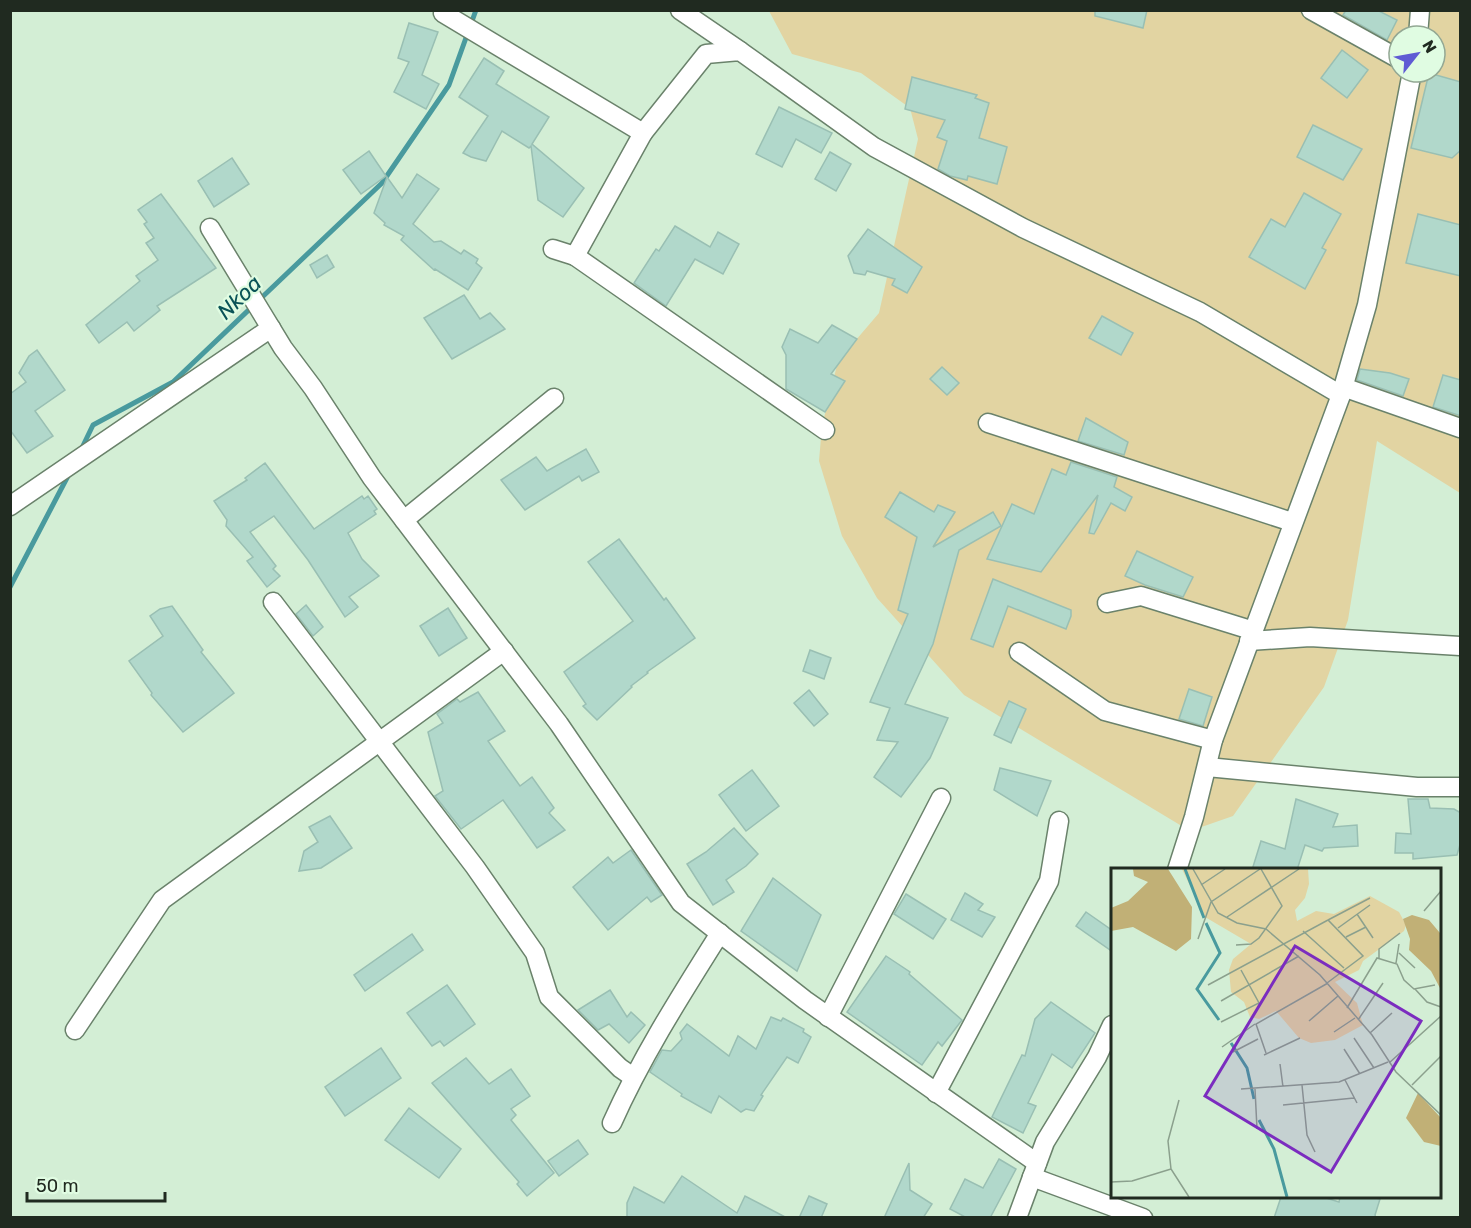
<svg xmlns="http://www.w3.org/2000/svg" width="1471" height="1228" font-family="Rubik,sans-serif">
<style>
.green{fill:#e2d4a2;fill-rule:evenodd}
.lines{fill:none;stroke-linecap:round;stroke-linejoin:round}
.stream{stroke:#499a9e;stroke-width:5}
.building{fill:#b1d8cb;stroke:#99bfb3;stroke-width:1.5}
.minor-casing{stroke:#6a826b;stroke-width:21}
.minor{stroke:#fff;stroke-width:18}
.labels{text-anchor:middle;stroke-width:4.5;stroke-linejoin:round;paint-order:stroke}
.water-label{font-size:22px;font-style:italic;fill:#0a5357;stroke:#e0fce2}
.inset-river{fill:none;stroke:#499a9e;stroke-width:3}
.inset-road{fill:none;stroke:#8ba08d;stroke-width:1.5}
.view{fill:#7b2cbf;fill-opacity:0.15;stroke:#7b2cbf;stroke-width:3}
.inset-edge{fill:none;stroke:#202a20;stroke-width:3}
</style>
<rect width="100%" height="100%" fill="#d3eed5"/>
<!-- green -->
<path class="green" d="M769,11h691v482l-83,-52 -29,179 -24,67 -91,129 -43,15 -226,-136 -87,-97 -35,-62 -23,-75 3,-35 16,-65 41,-48 39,-174 -8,-31 -49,-35 -69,-19zM1399,36h36v36h-36z"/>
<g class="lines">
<!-- stream -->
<g class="stream">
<path d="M80,452l13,-27 80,-43 209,-199 67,-98 27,-75"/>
<path d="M10,587l59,-113"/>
</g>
</g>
<!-- building -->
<g class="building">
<path d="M1095,10h52l-4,18 -48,-12z"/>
<path d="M1346,10h31l20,10 -10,20 -44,-25z"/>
<path d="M409,23l29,9 -16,43 17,9 -13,25 -32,-17 15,-30 -11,-4z"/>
<path d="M1342,50l26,20 -21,28 -26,-20z"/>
<path d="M484,58l20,13 -8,13 53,33 -17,27 52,44 -21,29 -25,-17 -7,-54 -2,2 -27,-17 -16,30 -15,-4 -8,-4 25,-37 -29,-19z"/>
<path d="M1429,73l32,9v68l-9,8 -41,-10z"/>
<path d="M912,77l65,18 -2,3 14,5 -10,35 28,9 -10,37 -29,-8 -1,4 -17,-4 -12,-7 9,-28 -10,-4 8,-17 -40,-11z"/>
<path d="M779,107l53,26 -11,20 -25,-14 -14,28 -26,-13z"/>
<path d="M1313,125l49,24 -19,31 -46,-23z"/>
<path d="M369,151l17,25 -25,18 -18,-24z"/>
<path d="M830,152l21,12 -15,27 -21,-12z"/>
<path d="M232,158l17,26 -35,23 -16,-26z"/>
<path d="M417,174l22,15 -26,35 21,18 7,-1 20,13 3,-4 14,9 -2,4 6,5 -14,22 -33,-21 -1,1 -33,-30 3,-4 -20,-11 1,-2 -11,-10 13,-36 15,21z"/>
<path d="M1304,193l37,21 -19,34 4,2 -21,39 -56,-32 22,-38 14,8z"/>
<path d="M161,194l55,74 -59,38 3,4 -26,21 -7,-9 -28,21 -13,-18 54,-44 -4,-5 22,-16 -12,-17 8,-5 -10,-14 3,-2 -9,-12z"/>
<path d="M1418,214l43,11v51l-55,-13z"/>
<path d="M675,226l35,21 8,-15 21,12 -16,30 -28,-15 -29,47 -32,-23 22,-34 3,2z"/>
<path d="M868,229l54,38 -15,26 -15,-8 3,-6 -28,-8 -2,4 -11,-2 -6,-17z"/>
<path d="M327,255l7,12 -17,11 -7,-13z"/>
<path d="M464,295l16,24 10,-6 15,16 -53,30 -28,-41z"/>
<path d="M1102,316l31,17 -12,22 -32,-17z"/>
<path d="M832,325l25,14 -26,35 14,7 -20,31 -39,-23v-34l-4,-8 8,-18 28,14z"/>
<path d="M37,350l28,40 -30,21 18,25 -26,17 -17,-23v-36l16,-12 -7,-9 10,-17z"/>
<path d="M942,367l17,16 -12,12 -17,-16z"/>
<path d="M1360,369l30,4 19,6 -6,17 -46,-16z"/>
<path d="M1443,375l18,5v36l-28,-9z"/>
<path d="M1086,418l42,24 -4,13 -46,-14z"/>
<path d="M586,449l13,23 -17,9 -3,-5 -54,34 -24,-30 35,-23 11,14z"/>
<path d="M1071,462l46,15 -3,10 18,10 -7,14 -14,-8 -17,31 -5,-1 9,-38 -57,77 -54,-13 25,-55 22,10 18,-45 14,6z"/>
<path d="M265,463l49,66 48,-33 2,3 4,-3 9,13 -3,2 2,3 -28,19 14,26 17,17 -30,21 9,10 -13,10 -37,-57 -34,-44 -24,16 26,34 -3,3 7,7 -13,11 -20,-26 6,-4 -27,-31 1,-6 -13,-19 33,-21 -2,-2z"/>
<path d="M900,492l34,20 4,-7 17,7 -22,35 60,-35 8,14 -42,24 -26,94 -28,60 43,14 -18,40 -29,39 -27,-20 24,-35 -21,-2 13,-32 -20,-6 38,-88 -10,-4 19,-73 -32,-20z"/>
<path d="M619,539l45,61 2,-2 29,40 -48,34 1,1 -17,13 1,1 -35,33 -14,-14 3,-2 -22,-32 69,-51 -45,-59z"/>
<path d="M1137,551l56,26 -10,20 -38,-12 -20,-9z"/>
<path d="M993,579l78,31v6l-5,13 -58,-23 -15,41 -22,-8z"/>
<path d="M306,605l17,22 -10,9 -17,-22z"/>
<path d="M172,606l31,44 -2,2 33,41 -51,39 -32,-37 1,-2 -23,-32 34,-25 -13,-20 10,-7z"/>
<path d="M448,608l19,30 -28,18 -19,-30z"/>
<path d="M810,650l21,8 -7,21 -21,-8z"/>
<path d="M1189,689l23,8 -9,29 -24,-7z"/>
<path d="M809,690l19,24 -14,12 -20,-23z"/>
<path d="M478,692l27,39 -17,10 32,45 12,-9 22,31 -5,5 16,17 -28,18 -34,-48 -42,29 -26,-33 8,-5 -15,-59 15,-9 -6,-9 20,-15 3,3z"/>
<path d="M1009,701l17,8 -15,34 -17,-8z"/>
<path d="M1000,768l51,13 -14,35 -43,-26z"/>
<path d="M752,770l27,36 -33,25 -27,-36z"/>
<path d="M1296,799l42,15 -5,13 24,-2 1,21 -34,2 -2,3 -17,-6 -8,25h-45l9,-29 24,8z"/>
<path d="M1408,799h20l2,9 24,1 7,4v28l-4,14 -44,4v-6h-18l1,-20 15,1z"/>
<path d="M330,816l22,32 -31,20 -22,3 5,-20 14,-9 -9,-15z"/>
<path d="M734,828l24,26 -12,12 -20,14 8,12 -21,13 -26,-41 19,-12z"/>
<path d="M631,850l31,45 -11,7 -4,-5 -39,33 -35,-43 35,-30 5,6z"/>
<path d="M773,878l48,37 -24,56 -56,-40z"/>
<path d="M965,893l18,11 -5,6 17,7 -13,20 -31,-17z"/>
<path d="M906,894l40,25 -13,20 -39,-25z"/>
<path d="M1086,912l27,19v21l-37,-26z"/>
<path d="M412,934l11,16 -58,41 -11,-16z"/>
<path d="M886,956l24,16 -1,2 53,46 -20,26 -4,-4 -16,23 -75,-53z"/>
<path d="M447,985l28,39 -31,22 -4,-5 -8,5 -25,-33z"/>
<path d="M610,990l17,27 4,-5 14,13 -16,18 -20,-19 -11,6 -20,-20z"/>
<path d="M1051,1002l44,31 -23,35 -20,-14 -24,49 8,3 -13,27 -31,-16 30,-62 3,1 10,-37z"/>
<path d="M771,1017l10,4 2,-3 21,11 -1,3 8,5 -13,26 -11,-6 -26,38 2,1 -9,15 -8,-2 -5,3 -22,-16 -8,17 -30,-17 1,-2 -32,-22 12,-22 9,1 11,-12 -2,-6 7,-9 42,32 9,-20 18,13z"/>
<path d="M381,1048l20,30 -56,38 -20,-29z"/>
<path d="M466,1058l23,26 22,-15 19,27 -19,13 5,6 -5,5 43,53 -27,23 -10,-12 2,-2 -87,-99z"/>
<path d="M409,1108l52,41 -22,29 -54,-38z"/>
<path d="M578,1140l10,14 -29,22 -11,-15z"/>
<path d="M999,1159l17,10 -26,49h-23l-17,-9 15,-30 18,9z"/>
<path d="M909,1163l1,27 22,14 -9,14h-39z"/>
<path d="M682,1176l55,37 8,-17 42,22h-160v-15l7,-16 30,16z"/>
<path d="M809,1196l18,8 -6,14h-22z"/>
<path d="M1281,1197h42l16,5 1,-5h32l8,2 -5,16 1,3h-102z"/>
</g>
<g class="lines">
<defs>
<g id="minor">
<path d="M680,10l60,41"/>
<path d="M1311,10l88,49"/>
<path d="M443,13l200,120"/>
<path d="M1418,36l2,-26"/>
<path d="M210,228l73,120 30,40 59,90 187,246 122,179 124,97 232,163"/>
<path d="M553,249l22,7 250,174"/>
<path d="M575,256l68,-123 63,-79 34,-3 134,96 149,81 177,84 141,83"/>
<path d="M1343,387l117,41"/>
<path d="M988,423l304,99"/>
<path d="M10,506l261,-178"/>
<path d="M404,520l150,-122"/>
<path d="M273,602l202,265 60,86 14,44 71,71 13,9"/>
<path d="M1107,603l34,-7 113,35"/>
<path d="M1249,641l61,-4 150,9"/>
<path d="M1019,652l86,59 108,29"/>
<path d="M1207,767l210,20h43"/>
<path d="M1177,870l17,-53 19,-77 128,-345 26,-90 45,-233"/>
<path d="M828,1017l113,-219"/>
<path d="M75,1030l87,-130 342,-249"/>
<path d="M936,1093l113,-212 10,-60"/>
<path d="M612,1123c30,-67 69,-128 108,-190"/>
<path d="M1032,1177l111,41"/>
<path d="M1017,1218l28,-76 52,-85 15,-32"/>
</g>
</defs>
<!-- minor casing -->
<use href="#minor" class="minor-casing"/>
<!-- minor -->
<use href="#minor" class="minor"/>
</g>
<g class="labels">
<!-- water labels -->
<g class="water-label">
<text transform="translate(239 297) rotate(-44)" y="8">Nkoa</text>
</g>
</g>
<!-- overview -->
<g transform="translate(1111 868)">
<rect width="330" height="330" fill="#d3eed5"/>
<path d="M71,1h126l1,15 -4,14 -10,12 2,11 19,-10 18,3 36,-18 29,16 7,13 -2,6 -41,30 -4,9 -24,12 22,21 6,22 -28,15 -24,3 -12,-5 -23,-27 -17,8 -9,-2 -6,-15 -13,-10 -2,-22 4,-11 18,-15 -46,-27z" fill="#e2d4a2"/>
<path d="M22,1h35l24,38 -1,32 -15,12 -43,-24 -22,4v-23l17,-7 20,-19 -14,-6zM301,47l17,5 11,13 1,57 -10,-19 -22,-21 1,-11 -7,-20zM307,225l23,25v28l-17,-4 -18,-24z" fill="#c1b076"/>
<path class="inset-river" d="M74,1l19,49M95,55l14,30 -23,36 22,31M120,175l16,25 7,31M148,252l15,29 13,48"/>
<path class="inset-road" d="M82,1l25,44 19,10 29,6 54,46 52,60 24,37 45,43M90,17l24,-16M313,43l17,-20M246,46l16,24M116,49l72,-48M217,52l42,-22M227,60l32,-23M192,63l41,37M235,69l20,-10M87,71l13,-37 49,-33M125,77l15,-1 8,-6 23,-32 -21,-37M288,85l16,15M268,90v-9l21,-16M285,95l3,-19M97,117l120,-65 35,36 -36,27M304,121l12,13 14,5M110,133l78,-45M236,140l30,-50 20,6 7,16 10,9 21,-4M247,152l25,-37M198,153l29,-25M110,154l38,-19 -18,-33M223,164l21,-14M259,165l22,-20M243,170l20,30M111,179l33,-23M233,181l16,25M122,184l25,-13M155,185l-10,-29 72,-41M153,187l36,-17M278,195l52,-47M169,196l3,23M234,212l12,23M191,217l5,50 8,17M301,217l29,-29M130,221l98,-7 49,-20M144,221l2,40M68,232l-11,41 3,28 18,28M172,237l71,-7M0,314l21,-1 39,-12"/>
<path class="view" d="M184,78l126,75 -90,151 -126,-76z"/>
<rect width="330" height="330" class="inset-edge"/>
</g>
<!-- border -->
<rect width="1471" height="1228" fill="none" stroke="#202a20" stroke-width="24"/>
<!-- north arrow -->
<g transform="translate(1417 54) rotate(59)"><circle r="28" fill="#e0fce2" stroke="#93a894" stroke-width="1.5"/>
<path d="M0-4.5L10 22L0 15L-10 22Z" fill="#5f5bd4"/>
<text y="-9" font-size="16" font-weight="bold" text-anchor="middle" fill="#202a20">N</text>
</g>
<!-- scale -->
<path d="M27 1192v9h138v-9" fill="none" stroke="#202a20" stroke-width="3"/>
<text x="36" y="1192" font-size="18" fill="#202a20" stroke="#e0fce2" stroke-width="4.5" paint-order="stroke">50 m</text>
</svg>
